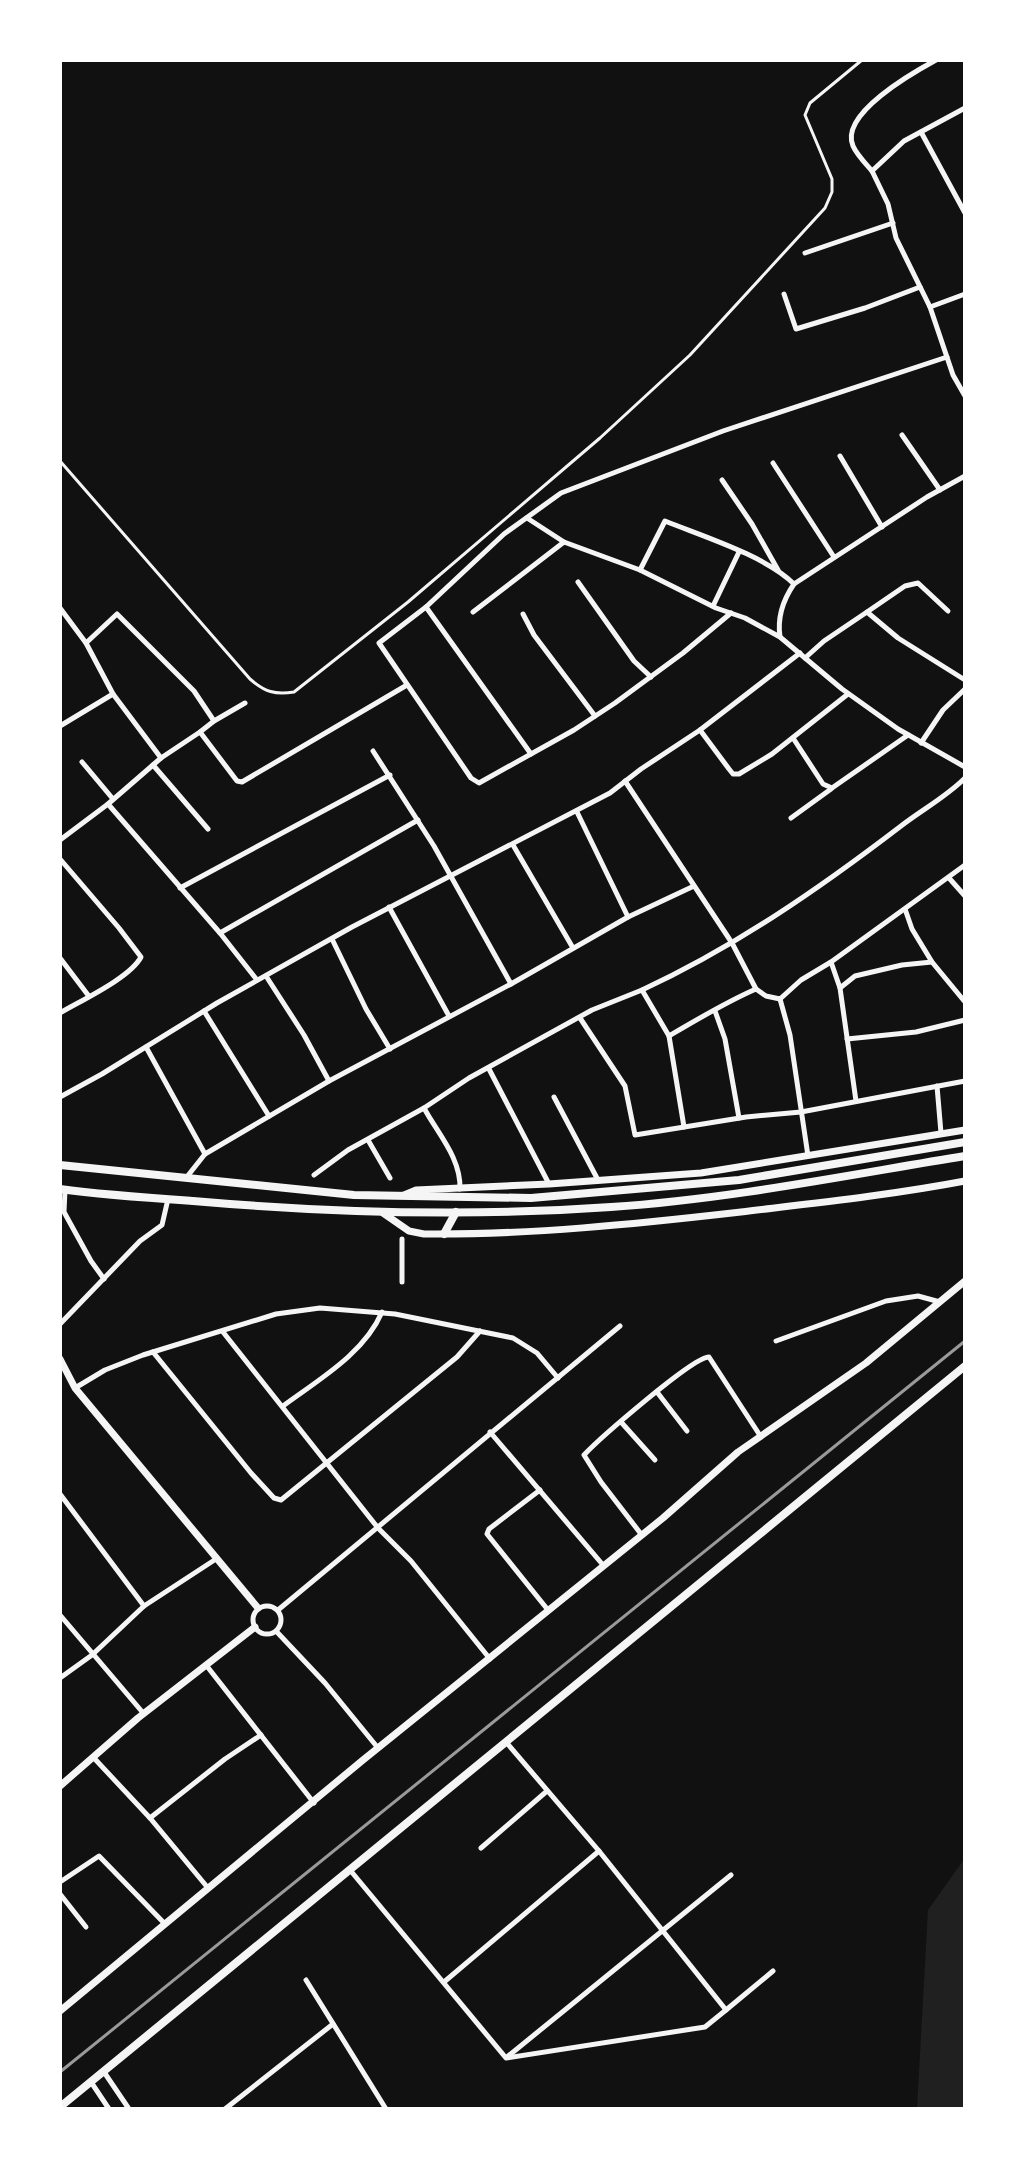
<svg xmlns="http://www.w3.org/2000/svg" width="1025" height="2169" font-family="Cabin,sans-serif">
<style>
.green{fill:#202020}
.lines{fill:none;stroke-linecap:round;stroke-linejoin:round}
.service{stroke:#f5f5f5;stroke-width:3}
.minor{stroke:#f5f5f5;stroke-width:5}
.tertiary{stroke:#f5f5f5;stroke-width:7}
.secondary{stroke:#f5f5f5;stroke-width:8}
.rail{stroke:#9a9a9a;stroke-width:3}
</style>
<rect width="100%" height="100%" fill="#111"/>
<!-- green -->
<path class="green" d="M965,1858v251h-48l11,-199z"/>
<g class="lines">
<!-- service -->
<path class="service" d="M60,461l190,218c15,13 25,16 44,13l114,-90 192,-164 90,-83 135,-147 7,-16v-13l-27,-64 5,-12 52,-43"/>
<!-- minor -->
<g class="minor">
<path d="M965,108l-61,33 -32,30 16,33 8,34 34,69 23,68 12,21"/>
<path d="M921,132l44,81"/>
<path d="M872,171c-6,-7 -15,-16 -19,-25 -14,-32 61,-74 83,-86"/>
<path d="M805,253l88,-30"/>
<path d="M784,294l12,35 69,-21 55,-21"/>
<path d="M930,307l35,-13"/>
<path d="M902,435l38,55"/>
<path d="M840,456l42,71"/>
<path d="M773,463l61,94"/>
<path d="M722,480l30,44 26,46"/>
<path d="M527,518l37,24"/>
<path d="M640,570l76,38 29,10 35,19 62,52 56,40 67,38"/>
<path d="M578,582l56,79 17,16"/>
<path d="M713,606l26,-54"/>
<path d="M426,607l105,147"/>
<path d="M60,608l26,35 27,51"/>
<path d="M473,612l91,-70 76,28 25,-49c37,15 101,35 129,63l133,-87 38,-21"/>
<path d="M867,612l38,-26 13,-3 30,28"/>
<path d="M731,613l-48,40 -68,50 -41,27 -95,53 -8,-5 -92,-135 47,-36 78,-73 57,-41 162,-62 224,-74"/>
<path d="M523,614l11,21 61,81"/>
<path d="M780,637c-3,-20 3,-37 14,-53"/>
<path d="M86,643l31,-29 77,77 20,30"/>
<path d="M805,658l19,-17 43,-29 31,26 67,42"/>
<path d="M60,726l53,-32 48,64 -8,7 55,64"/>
<path d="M700,730l29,39 4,5h6l33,-20 76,-60"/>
<path d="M200,732l14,-11 31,-18"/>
<path d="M793,738l30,46 9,4 76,-53"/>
<path d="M921,743l22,-33 22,-21"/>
<path d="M373,751l61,95 77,138"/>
<path d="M161,758l39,-26 37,49 5,1 165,-97"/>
<path d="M82,762l31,37"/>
<path d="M625,781l107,162 24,46"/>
<path d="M108,804l45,-39"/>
<path d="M577,812l51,105"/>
<path d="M791,818l40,-29"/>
<path d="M60,840l48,-36 112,129 37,47"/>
<path d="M513,845l60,103"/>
<path d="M60,859l59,69 22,29c-11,21 -61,44 -81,56"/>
<path d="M949,878l16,18"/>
<path d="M180,888l210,-113"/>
<path d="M389,907l60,109"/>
<path d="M905,909l7,20 20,33 33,40"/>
<path d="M220,933l198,-113"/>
<path d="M332,939l34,70 24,40"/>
<path d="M60,958l28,37"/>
<path d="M831,962l9,26 16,113"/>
<path d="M266,976l38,59 25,46"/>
<path d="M840,988l15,-12 47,-11 30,-3"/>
<path d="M642,990c93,-43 178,-102 259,-164 22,-17 45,-29 64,-48"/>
<path d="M780,999l10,36 18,121"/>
<path d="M204,1011l65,105"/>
<path d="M715,1011l10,28 14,79"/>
<path d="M580,1018l45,68 10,49 111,-18 55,-5 164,-31"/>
<path d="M669,1036l15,91"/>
<path d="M847,1039l69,-7 49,-12"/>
<path d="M146,1047l59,107 124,-73 182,-97 117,-67 66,-31"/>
<path d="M489,1069l60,115"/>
<path d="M937,1086l4,47"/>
<path d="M60,1097l42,-23 115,-71 135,-76 258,-134 31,-24 59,-39 100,-77"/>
<path d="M554,1097l44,83"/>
<path d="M424,1108c14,26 37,50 36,81"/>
<path d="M368,1140l22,38"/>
<path d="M314,1175l34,-25 76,-42 45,-30 123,-68 50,-20 27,46c27,-16 57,-34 87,-47l10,7 14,3 21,-19 30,-18 134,-97"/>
<path d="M186,1178l19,-24"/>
<path d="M65,1190l-1,22 27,49 13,18"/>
<path d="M402,1239v43"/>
<path d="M60,1324l80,-83 22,-16 6,-26"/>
<path d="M223,1332l155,196 33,33 79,98"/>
<path d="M776,1341l110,-40 32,-5 22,6"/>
<path d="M153,1352l98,121 23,25 7,2 176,-143 23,-26"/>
<path d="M75,1388l30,-18 38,-15 133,-41 44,-6 75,6 118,24 24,15 21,25"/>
<path d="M657,1392l30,39"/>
<path d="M283,1406c35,-26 81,-52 99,-94"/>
<path d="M621,1422l34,38"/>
<path d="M490,1432l113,133"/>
<path d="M540,1490l-51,39 -2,5 61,76"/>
<path d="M60,1494l84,112"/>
<path d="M641,1534l-40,-52 -17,-27c15,-16 110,-99 125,-98l52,80"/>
<circle cx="267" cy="1620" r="14"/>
<path d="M278,1610l342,-284"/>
<path d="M60,1615l84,99"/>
<path d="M276,1631l49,52 53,65"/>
<path d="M206,1665l108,138"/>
<path d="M60,1678l32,-23 52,-49 72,-47"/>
<path d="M506,1742l93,109 127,159 47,-39"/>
<path d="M93,1757l57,61 58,70"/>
<path d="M150,1818l75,-59 36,-24"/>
<path d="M481,1848l66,-57"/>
<path d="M350,1870l156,188 199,-31 21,-17"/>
<path d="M60,1882l39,-26 66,68"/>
<path d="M60,1894l26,33"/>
<path d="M306,1980l80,129"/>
<path d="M444,1982l155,-131"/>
<path d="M507,2057l224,-182"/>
<path d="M104,2072l25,37"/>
<path d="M91,2082l18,27"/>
<path d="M225,2109l108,-85"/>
</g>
<!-- tertiary -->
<g class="tertiary">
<path d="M404,1195l12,-5 133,-6 152,-11 264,-43"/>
<path d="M383,1213l26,18 15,3c106,1 212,-10 317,-22 75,-9 150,-17 224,-31"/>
<path d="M60,1359l15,29 183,220"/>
<path d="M60,1786l78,-68 117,-91"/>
<path d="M60,2011l303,-251 300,-242 75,-66 128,-89 99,-82"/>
</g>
<!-- secondary -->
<g class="secondary">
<path d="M60,1165l294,30 177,3 208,-18 226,-38"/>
<path d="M60,1189c44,6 89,9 133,12 139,12 278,16 418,6 119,-8 237,-32 354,-51"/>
<path d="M444,1234l12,-22"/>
<path d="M60,2107l905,-741"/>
</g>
<!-- rail -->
<path class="rail" d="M60,2072l905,-731"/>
</g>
<!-- border -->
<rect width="1025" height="2169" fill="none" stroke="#ffffff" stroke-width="124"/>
</svg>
